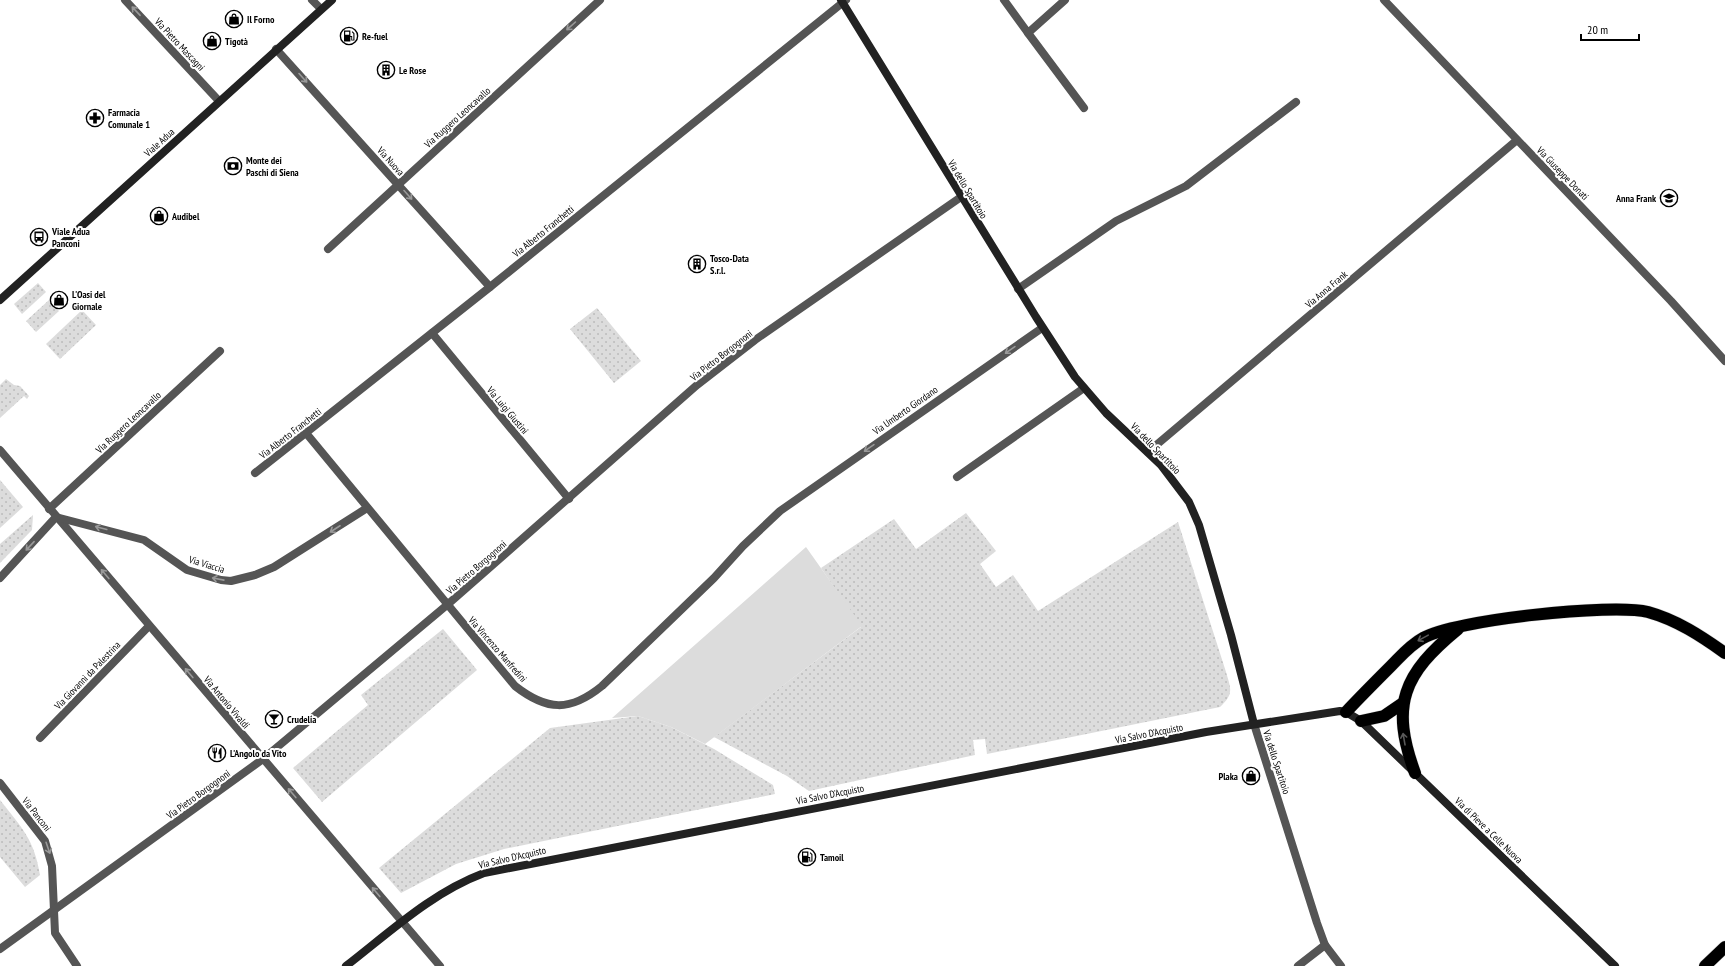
<svg xmlns="http://www.w3.org/2000/svg" width="1725" height="966" font-family="'PT Sans Narrow',sans-serif">
<style>
.grass{fill:url(#grass-dots)}
.green{fill:#dcdcdc}
.lines{fill:none;stroke-linecap:round;stroke-linejoin:round}
.highway-casing{stroke:#dbdbdb;stroke-width:13}
.street{stroke:#555;stroke-width:8}
.secondary{stroke:#222;stroke-width:8}
.highway{stroke:#000;stroke-width:12}
.oneway{stroke:#999}
.oneway2{stroke:#595959}
.labels{text-anchor:middle;stroke-width:4;stroke-linejoin:round;paint-order:stroke}
.poi-label{font-size:10px;font-weight:bold;fill:#000;stroke:#fff;text-anchor:start}
.street-label{font-size:10px;fill:#000;stroke:#fff}
</style>
<defs>
<pattern id="grass-dots" width="8" height="8" patternUnits="userSpaceOnUse"><rect width="8" height="8" fill="#dcdcdc"/><path d="M2 2h.1M6 6h.1" fill="none" stroke="#bbb" stroke-width="1.8" stroke-linecap="round"/></pattern>
</defs>
<rect width="100%" height="100%" fill="#fff"/>
<!-- grass -->
<g class="grass">
<path d="M38,283l8,9 -24,22 -8,-10z"/>
<path d="M49,300l10,11 -23,21 -10,-11z"/>
<path d="M597,308l44,53 -27,22 -44,-54z"/>
<path d="M82,310l14,15 -36,34 -14,-15z"/>
<path d="M6,379l8,6 6,1 9,10 -2,3 -3,-3 -24,22v-33z"/>
<path d="M0,480l23,27 -23,21z"/>
<path d="M966,513l30,38 -16,13 16,23 17,-12 25,36 140,-89 48,150c5,17 8,22 -6,35l-233,47 -2,-15 -12,1 2,15 -166,36 -22,-15 -73,-39 147,-110 -40,-59 73,-49 22,30z"/>
<path d="M33,515l-1,15 -32,33v-19z"/>
<path d="M443,629l34,41 -155,132 -29,-34 75,-63 -7,-10z"/>
<path d="M638,716l33,11 43,22 59,36 2,9 -271,55 -48,15 -55,29 -22,-25 171,-140z"/>
<path d="M0,800c22,28 34,39 40,75l-15,12 -25,-30z"/>
</g>
<!-- green -->
<path class="green" d="M806,547l56,79 -157,118 -34,-17 -33,-11 -26,2z"/>
<g class="lines">
<defs>
<g id="highway">
<path d="M1346,712c15,-16 30,-31 45,-46 10,-10 19,-21 32,-28 31,-18 189,-35 225,-26 29,8 53,24 77,41"/>
<path d="M1361,721l23,-5 19,-13"/>
<path d="M1415,773c-25,-68 -12,-99 43,-144"/>
<path d="M1705,966l20,-19"/>
</g>
</defs>
<!-- highway casing -->
<use href="#highway" class="highway-casing"/>
<!-- street -->
<g class="street">
<path d="M125,0l94,101"/>
<path d="M312,0l9,9"/>
<path d="M1004,0l24,33 37,-33"/>
<path d="M1384,0l287,301 54,60"/>
<path d="M1028,33l56,75"/>
<path d="M276,49l214,238"/>
<path d="M328,249l272,-249"/>
<path d="M1018,289l98,-68 70,-35 110,-84"/>
<path d="M432,333l137,166"/>
<path d="M306,433l209,253c32,25 55,26 87,0l112,-108 29,-32 37,-35 262,-183"/>
<path d="M0,450l440,516"/>
<path d="M1148,452l369,-312"/>
<path d="M255,473l235,-186 356,-287"/>
<path d="M957,477l127,-89"/>
<path d="M49,509l171,-158"/>
<path d="M56,517l88,23 43,30 34,10 10,1 24,-6 19,-8 93,-59"/>
<path d="M0,578l56,-61"/>
<path d="M1254,724l63,199 8,22 16,21"/>
<path d="M40,738l109,-112"/>
<path d="M0,783l45,58 7,25 3,67 22,33"/>
<path d="M0,949l263,-190 184,-154 250,-220 58,-45 206,-143"/>
<path d="M1298,966l27,-21"/>
</g>
<!-- secondary -->
<g class="secondary">
<path d="M841,0l195,317 39,60 31,36 55,52 28,37 10,23 32,110 23,89"/>
<path d="M0,300l332,-300"/>
<path d="M346,966c44,-34 85,-73 138,-93l722,-141 134,-21 6,1 15,9 254,245"/>
</g>
<!-- highway -->
<use href="#highway" class="highway"/>
</g>
<!-- one-way arrows -->
<defs><path id="oneway-shaft" d="M-6 0H5M1.5-3L5.5 0L1.5 3" fill="none" stroke-width="1.6" stroke-linecap="round" stroke-linejoin="round"/></defs>
<g class="oneway">
<use href="#oneway-shaft" transform="translate(136 11) rotate(-133)"/>
<use href="#oneway-shaft" transform="translate(571 26) rotate(138)"/>
<use href="#oneway-shaft" transform="translate(303 78) rotate(48)"/>
<use href="#oneway-shaft" transform="translate(408 195) rotate(48)"/>
<use href="#oneway-shaft" transform="translate(1010 350) rotate(145)"/>
<use href="#oneway-shaft" transform="translate(869 448) rotate(145)"/>
<use href="#oneway-shaft" transform="translate(101 528) rotate(-165)"/>
<use href="#oneway-shaft" transform="translate(335 529) rotate(147)"/>
<use href="#oneway-shaft" transform="translate(30 546) rotate(133)"/>
<use href="#oneway-shaft" transform="translate(105 574) rotate(-130)"/>
<use href="#oneway-shaft" transform="translate(218 579) rotate(-169)"/>
<use href="#oneway-shaft" transform="translate(189 673) rotate(-130)"/>
<use href="#oneway-shaft" transform="translate(292 793) rotate(-130)"/>
<use href="#oneway-shaft" transform="translate(48 848) rotate(71)"/>
<use href="#oneway-shaft" transform="translate(376 892) rotate(-130)"/>
</g>
<g class="oneway2">
<use href="#oneway-shaft" transform="translate(1423 638) rotate(151)"/>
<use href="#oneway-shaft" transform="translate(1404 739) rotate(-100)"/>
</g>
<!-- icons -->
<defs>
<symbol id="shop-ring" viewBox="-11 -11 22 22"><circle r="9.5" fill="#fff" stroke="#000" stroke-width="1.5"/><path d="M-5-2.5h2.3a2.7 3.5 0 0 1 5.4 0H5L5.5 6h-11ZM-1.5-2.5h3a1.5 2.3 0 0 0-3 0Z" fill="#000"/></symbol>
<symbol id="fuel-ring" viewBox="-11 -11 22 22"><circle r="9.5" fill="#fff" stroke="#000" stroke-width="1.5"/><path d="M-5.5-6h7V0h2V4h1.3V-2.5L3-4.5l.8-.8L6-3V5H2.5V1h-1V6h-7ZM-4.2-4.7v3.2H.2V-4.7Z" fill="#000"/></symbol>
<symbol id="building-ring" viewBox="-11 -11 22 22"><circle r="9.5" fill="#fff" stroke="#000" stroke-width="1.5"/><path d="M-4-6H4V6H1V3H-1V6H-4ZM-2.5-4.3h1.7v1.8h-1.7ZM.8-4.3h1.7v1.8H.8ZM-2.5-1h1.7V.8h-1.7ZM.8-1h1.7V.8H.8Z" fill="#000"/></symbol>
<symbol id="pharmacy-ring" viewBox="-11 -11 22 22"><circle r="9.5" fill="#fff" stroke="#000" stroke-width="1.5"/><path d="M-2-6h4v4h4v4h-4v4h-4v-4h-4v-4h4Z" fill="#000"/></symbol>
<symbol id="bank-ring" viewBox="-11 -11 22 22"><circle r="9.5" fill="#fff" stroke="#000" stroke-width="1.5"/><path d="M-6-4H6V4H-6ZM0-2.3a2.3 2.3 0 1 0 0 4.6a2.3 2.3 0 1 0 0-4.6Z" fill="#000"/></symbol>
<symbol id="school-ring" viewBox="-11 -11 22 22"><circle r="9.5" fill="#fff" stroke="#000" stroke-width="1.5"/><path d="M0-5L7-2L0 1L-7-2ZM-4 1L0 2.5L4 1V4Q0 6-4 4Z" fill="#000"/></symbol>
<symbol id="bus-ring" viewBox="-11 -11 22 22"><circle r="9.5" fill="#fff" stroke="#000" stroke-width="1.5"/><path d="M-5-6H5V4H4V6H2V4H-2V6H-4V4H-5ZM-3.5-4V0h7V-4ZM-3.5 1.2v1.5H-2V1.2ZM2 1.2v1.5H3.5V1.2Z" fill="#000"/></symbol>
<symbol id="bar-ring" viewBox="-11 -11 22 22"><circle r="9.5" fill="#fff" stroke="#000" stroke-width="1.5"/><path d="M-6-5H6L.8 .8V4.5H3.5V6h-7V4.5H-.8V.8Z" fill="#000"/></symbol>
<symbol id="restaurant-ring" viewBox="-11 -11 22 22"><circle r="9.5" fill="#fff" stroke="#000" stroke-width="1.5"/><path d="M-5-6h1v4h1v-4h1v4h1v-4h1v5L-1.5 .5V6h-2V.5L-5-1ZM5-6V6H3V1.5H1.5Q1.5-4 5-6Z" fill="#000"/></symbol>
</defs>
<g fill-rule="evenodd">
<use href="#shop-ring" x="224" y="9" width="20" height="20"/>
<use href="#fuel-ring" x="339" y="26" width="20" height="20"/>
<use href="#shop-ring" x="202" y="31" width="20" height="20"/>
<use href="#building-ring" x="376" y="60" width="20" height="20"/>
<use href="#pharmacy-ring" x="85" y="108" width="20" height="20"/>
<use href="#bank-ring" x="223" y="156" width="20" height="20"/>
<use href="#school-ring" x="1659" y="188" width="20" height="20"/>
<use href="#shop-ring" x="149" y="206" width="20" height="20"/>
<use href="#bus-ring" x="29" y="227" width="20" height="20"/>
<use href="#building-ring" x="687" y="254" width="20" height="20"/>
<use href="#shop-ring" x="49" y="290" width="20" height="20"/>
<use href="#bar-ring" x="264" y="709" width="20" height="20"/>
<use href="#restaurant-ring" x="207" y="743" width="20" height="20"/>
<use href="#shop-ring" x="1241" y="766" width="20" height="20"/>
<use href="#fuel-ring" x="797" y="847" width="20" height="20"/>
</g>
<g class="labels">
<!-- poi labels -->
<g class="poi-label">
<text x="247" y="23">Il Forno</text>
<text x="362" y="40">Re-fuel</text>
<text x="225" y="45">Tigotà</text>
<text x="399" y="74">Le Rose</text>
<text x="108" y="116">Farmacia<tspan x="108" dy="12">Comunale 1</tspan></text>
<text x="246" y="164">Monte dei<tspan x="246" dy="12">Paschi di Siena</tspan></text>
<text x="1656" y="202" text-anchor="end">Anna Frank</text>
<text x="172" y="220">Audibel</text>
<text x="52" y="235">Viale Adua<tspan x="52" dy="12">Panconi</tspan></text>
<text x="710" y="262">Tosco-Data<tspan x="710" dy="12">S.r.l.</tspan></text>
<text x="72" y="298">L'Oasi del<tspan x="72" dy="12">Giornale</tspan></text>
<text x="287" y="723">Crudelia</text>
<text x="230" y="757">L'Angolo da Vito</text>
<text x="1238" y="780" text-anchor="end">Plaka</text>
<text x="820" y="861">Tamoil</text>
</g>
<!-- street labels -->
<g class="street-label">
<text transform="translate(180 44) rotate(47)" y="4">Via Pietro Mascagni</text>
<text transform="translate(457 117) rotate(-42)" y="4">Via Ruggero Leoncavallo</text>
<text transform="translate(159 142) rotate(-42)" y="4">Viale Adua</text>
<text transform="translate(391 161) rotate(48)" y="4">Via Nuova</text>
<text transform="translate(1563 173) rotate(46)" y="4">Via Giuseppe Donati</text>
<text transform="translate(968 189) rotate(59)" y="4">Via dello Spartitoio</text>
<text transform="translate(543 231) rotate(-39)" y="4">Via Alberto Franchetti</text>
<text transform="translate(1326 289) rotate(-40)" y="4">Via Anna Frank</text>
<text transform="translate(721 355) rotate(-38)" y="4">Via Pietro Borgognoni</text>
<text transform="translate(508 410) rotate(50)" y="4">Via Luigi Giustini</text>
<text transform="translate(905 410) rotate(-35)" y="4">Via Umberto Giordano</text>
<text transform="translate(128 422) rotate(-43)" y="4">Via Ruggero Leoncavallo</text>
<text transform="translate(290 433) rotate(-38)" y="4">Via Alberto Franchetti</text>
<text transform="translate(1156 448) rotate(46)" y="4">Via dello Spartitoio</text>
<text transform="translate(207 564) rotate(17)" y="4">Via Viaccia</text>
<text transform="translate(476 567) rotate(-41)" y="4">Via Pietro Borgognoni</text>
<text transform="translate(498 649) rotate(49)" y="4">Via Vincenzo Manfredini</text>
<text transform="translate(87 675) rotate(-46)" y="4">Via Giovanni da Palestrina</text>
<text transform="translate(227 702) rotate(50)" y="4">Via Antonio Vivaldi</text>
<text transform="translate(1149 733) rotate(-11)" y="4">Via Salvo D'Acquisto</text>
<text transform="translate(1277 762) rotate(72)" y="4">Via dello Spartitoio</text>
<text transform="translate(198 794) rotate(-36)" y="4">Via Pietro Borgognoni</text>
<text transform="translate(830 794) rotate(-11)" y="4">Via Salvo D'Acquisto</text>
<text transform="translate(37 814) rotate(52)" y="4">Via Panconi</text>
<text transform="translate(1489 830) rotate(44)" y="4">Via di Pieve a Celle Nuova</text>
<text transform="translate(512 857) rotate(-13)" y="4">Via Salvo D'Acquisto</text>
</g>
</g>
<!-- scale -->
<path d="M1581 34v6h58v-6" fill="none" stroke="#000000" stroke-width="2"/>
<text x="1587" y="34" font-size="12" fill="#000000" stroke="#ffffff" stroke-width="3" paint-order="stroke">20 m</text>
</svg>
